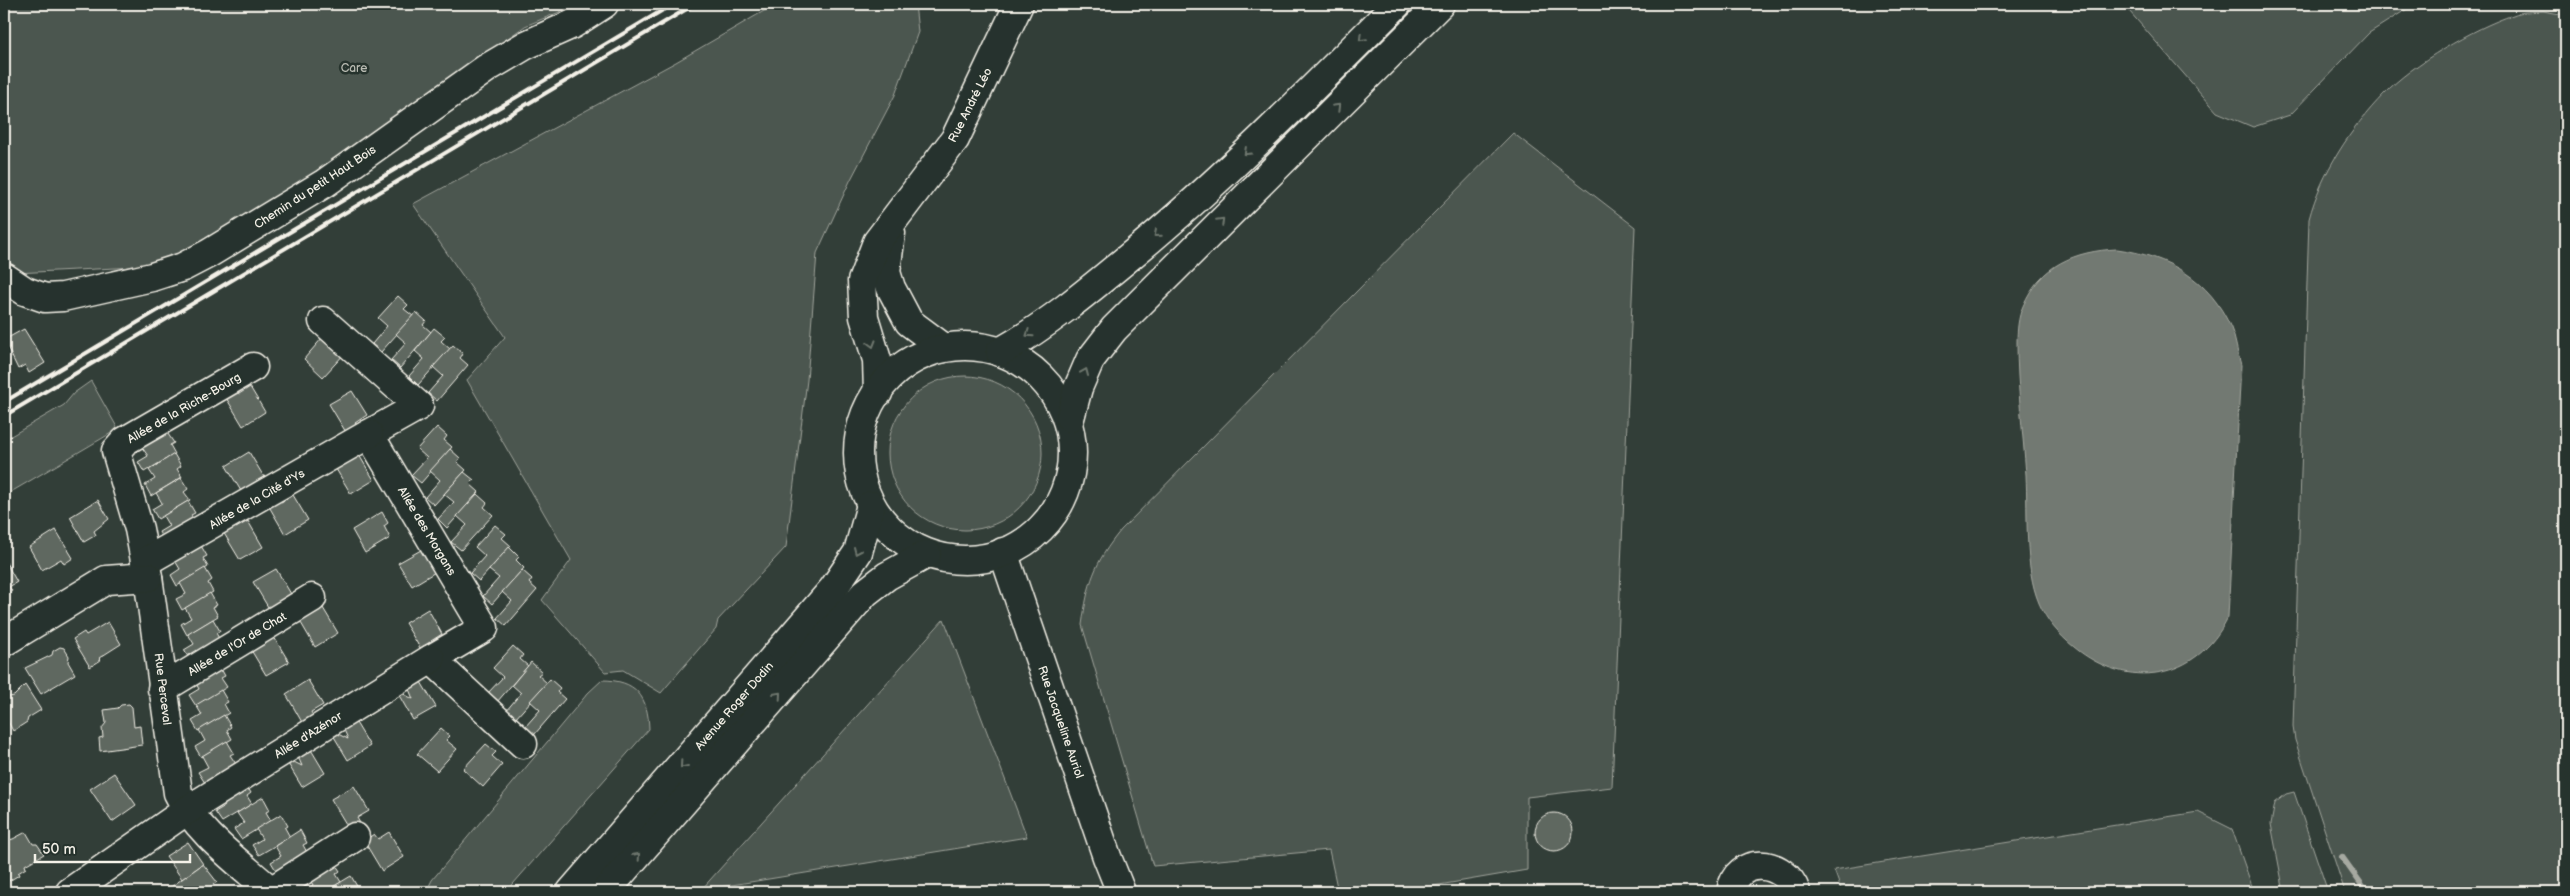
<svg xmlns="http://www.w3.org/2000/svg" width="2570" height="896" font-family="'Balsamiq Sans',sans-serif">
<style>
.green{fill:#4c564f;stroke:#a0a49c}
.water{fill:#727972;stroke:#a6a9a1}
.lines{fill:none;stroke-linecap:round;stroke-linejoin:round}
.stream{stroke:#a6a9a1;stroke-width:6}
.building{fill:#5f6861;stroke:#f4f1e8}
.minor-casing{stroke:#f4f1e8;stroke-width:31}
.major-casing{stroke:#f4f1e8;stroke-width:31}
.highway-casing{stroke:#f4f1e8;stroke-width:31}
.minor{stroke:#26332d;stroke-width:28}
.major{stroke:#26332d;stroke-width:28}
.highway{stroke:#26332d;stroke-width:28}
.rail{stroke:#f4f1e8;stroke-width:4}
.oneway{stroke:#6e766e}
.labels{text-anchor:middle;stroke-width:5;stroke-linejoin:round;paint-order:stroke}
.park-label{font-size:12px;fill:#b9bbb2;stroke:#26332d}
.street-label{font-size:12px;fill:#f4f1e8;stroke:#26332d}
</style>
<rect width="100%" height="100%" fill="#323e38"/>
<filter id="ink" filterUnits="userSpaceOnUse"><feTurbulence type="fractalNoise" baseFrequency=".02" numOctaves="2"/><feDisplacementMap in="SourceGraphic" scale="10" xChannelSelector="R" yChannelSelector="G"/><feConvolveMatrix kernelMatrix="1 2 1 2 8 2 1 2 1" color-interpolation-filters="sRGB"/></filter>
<g filter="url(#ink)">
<!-- green -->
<g class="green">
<path d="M4,4h575l-54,22 -221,157 -106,66 -62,18 -121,6 -11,-7z"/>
<path d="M776,4h139l3,28 -23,63 -45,86 -33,72 -10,127 -21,167 -68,73 -2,9 -55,64 -38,-23 -18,2 -63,-72 29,-40 -104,-180 38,-43 -92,-133 263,-142z"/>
<path d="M2123,4h292l-46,29 -79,82 -37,12 -36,-15z"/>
<path d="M2543,11l23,4v877h-221l-50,-152 -2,-13 16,-508c12,-46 42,-91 75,-125 28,-30 90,-66 129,-79 9,-4 20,-3 30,-4z"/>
<path d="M1513,133l122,94 -23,560 -85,10v73l-129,22h-60l-9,-42 -176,16 -71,-241c6,-42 12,-62 39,-95z"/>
<circle cx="965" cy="453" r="77"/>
<path d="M91,381l27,48 -114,67v-56l60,-35 10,-12z"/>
<path d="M944,619l83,218 -326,53z"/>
<path d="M602,680c34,0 46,16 47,49l-143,163h-80l6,-12 156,-187z"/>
<path d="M2294,792l34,100h-44l-13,-68 4,-21 11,-9z"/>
<path d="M2198,812l34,17 22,63h-412l-8,-22z"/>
</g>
<!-- water -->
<path class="water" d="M2117,249c51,7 93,30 114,79 5,11 6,25 10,37l-13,252c-31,64 -101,74 -154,30 -15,-12 -28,-27 -35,-44 -15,-36 -11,-89 -13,-128 -3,-44 -9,-88 -9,-132 0,-12 1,-26 6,-37 17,-41 52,-55 94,-57z"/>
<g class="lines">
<!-- stream -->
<path class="stream" d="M2342,857l25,35"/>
</g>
<!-- building -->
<g class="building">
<path d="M398,296l10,9 -4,4 9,7 -32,36 -9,-8 15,-18 -9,-8z"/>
<path d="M416,312l10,9 -3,4 8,7 -31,36 -9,-8 15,-17 -10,-9z"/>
<path d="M434,328l11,9 -4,4 9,8 -32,36 -9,-9 15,-17 -9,-8z"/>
<path d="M24,329l21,34 -16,10 -4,-8 -7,4 -14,-29z"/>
<path d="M323,337l24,14 -24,26 -19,-18z"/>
<path d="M453,345l10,9 -3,4 8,7 -31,36 -9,-8 15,-17 -10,-9z"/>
<path d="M250,387l15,25 -22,14 -18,-30 11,-7 3,5z"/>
<path d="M352,391l15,24 -12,8 3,4 -11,7 -18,-30z"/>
<path d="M437,427l10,9 -3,4 8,7 -31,36 -10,-8 16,-17 -10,-9z"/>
<path d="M166,431l8,12 -4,2 5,9 -31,18 -6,-10 10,-6 -7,-10z"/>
<path d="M450,449l10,9 -3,4 9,8 -32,35 -9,-8 15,-17 -10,-9z"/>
<path d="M249,452l15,25 -12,7 3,5 -11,7 -18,-30z"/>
<path d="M174,454l7,12 -4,3 5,8 -31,19 -6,-11 10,-6 -6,-9z"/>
<path d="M359,455l15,25 -23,14 -18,-30 11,-7 3,5z"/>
<path d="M464,472l10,8 -4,4 9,8 -32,36 -9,-9 16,-17 -10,-8z"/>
<path d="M181,478l7,11 -4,3 6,8 -32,19 -6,-10 10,-6 -6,-10z"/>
<path d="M477,494l10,9 -3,4 9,8 -32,35 -10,-8 16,-17 -10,-9z"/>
<path d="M293,495l15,25 -23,14 -18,-31 11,-6 3,5z"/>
<path d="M98,500l11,19 -15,12 2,4 -12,7 -14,-25z"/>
<path d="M188,501l7,12 -4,2 5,9 -31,19 -6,-11 10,-6 -6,-10z"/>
<path d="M382,512l6,11 -4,3 6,12 -25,15 -13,-23z"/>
<path d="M248,521l15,26 -23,13 -18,-30 11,-6 3,4z"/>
<path d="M495,525l11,9 -4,4 9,8 -32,35 -9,-8 15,-17 -10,-9z"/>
<path d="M56,530l17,28 -9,6 -3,-5 -19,11 -13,-23z"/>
<path d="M200,544l7,12 -4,2 5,9 -31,19 -6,-11 9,-6 -6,-10z"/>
<path d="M428,546l9,25 -25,15 -14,-23z"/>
<path d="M509,547l10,10 -3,3 8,8 -32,36 -9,-8 16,-18 -10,-8z"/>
<path d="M5,561l12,21 -8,5 3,4 -8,5z"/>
<path d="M205,568l7,12 -4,3 5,9 -31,18 -6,-11 10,-5 -6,-11z"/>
<path d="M276,569l15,25 -12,7 3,5 -11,6 -18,-30z"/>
<path d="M522,570l10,9 -3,4 8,7 -31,36 -9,-8 15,-17 -10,-9z"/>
<path d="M210,593l7,12 -4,2 5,9 -31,19 -6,-11 10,-6 -6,-10z"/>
<path d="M323,608l15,25 -23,14 -18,-31 11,-6 3,5z"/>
<path d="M428,609l14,25 -11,7 3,5 -11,7 -18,-30z"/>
<path d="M213,619l7,12 -4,2 5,9 -31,18 -6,-10 10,-6 -6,-10z"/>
<path d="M108,622l13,22 -22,14 2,2 -11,7 -17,-28 11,-7 2,3z"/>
<path d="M274,637l15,25 -23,13 -18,-30z"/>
<path d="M513,646l10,9 -3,4 8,7 -31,36 -10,-8 16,-17 -10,-9z"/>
<path d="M60,647l4,1 5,8 -1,6 7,12 -34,20 -16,-26 27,-13 1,-4z"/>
<path d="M531,662l11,10 -4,3 9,8 -32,36 -9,-8 15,-18 -9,-8z"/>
<path d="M218,663l7,13 -4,2 6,9 -31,19 -7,-11 10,-6 -6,-11z"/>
<path d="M550,679l10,9 -3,4 8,7 -31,36 -9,-8 15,-17 -10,-9z"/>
<path d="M308,680l15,25 -12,7 3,5 -11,7 -17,-30z"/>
<path d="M421,682l15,25 -23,13 -17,-30 17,9 -6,-15 3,5z"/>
<path d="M25,685l16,25 -13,8 -1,4 -14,9 -9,-17v-16l10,-2z"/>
<path d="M221,690l7,12 -4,2 5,9 -31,18 -6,-10 10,-6 -6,-10z"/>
<path d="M129,704l3,3 2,20 6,-1 2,19 -42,6 -1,-13 4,-1 -1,-9 4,-5 -2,-13 14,-2 3,-3z"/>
<path d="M224,715l7,12 -4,3 5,9 -31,18 -6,-10 10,-6 -6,-11z"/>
<path d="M355,721l15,25 -22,14 -18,-30 18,9 -7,-16z"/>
<path d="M441,728l9,8 -4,4 11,9 -20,22 -20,-17z"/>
<path d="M227,741l7,12 -4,2 6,9 -31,19 -7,-11 10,-5 -6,-11z"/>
<path d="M486,744l10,8 -4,4 10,9 -19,22 -20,-18z"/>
<path d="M310,748l15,25 -23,14 -18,-30 18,9 -7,-16z"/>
<path d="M114,773l22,32 -24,17 -22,-33z"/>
<path d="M244,781l7,12 -4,3 5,8 -30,18 -7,-10 10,-6 -6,-10z"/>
<path d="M354,786l15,25 -12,7 3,5 -11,6 -18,-30z"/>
<path d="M263,797l7,13 -4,2 5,9 -30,18 -7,-10 10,-6 -7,-10z"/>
<circle cx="1554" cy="832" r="19"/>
<path d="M281,814l7,12 -3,2 5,9 -31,18 -7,-10 10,-6 -6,-10z"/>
<path d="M300,830l7,13 -4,2 5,9 -31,18 -6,-10 10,-6 -6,-10z"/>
<path d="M26,832l7,12h4l7,10 -19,11 1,3 -8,5 1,2 -10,6 -5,-9v-31l9,-2z"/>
<path d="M389,832l15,25 -22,14 -18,-30 10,-7 4,5z"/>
<path d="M188,842l15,22 -21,15 -16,-23z"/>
<path d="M332,859l8,12 -4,3 5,8 -16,10h-21l9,-7 -6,-11z"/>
<path d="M203,864l14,18 -14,10h-32l-3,-3z"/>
<path d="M351,876l7,12 -4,2 1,2 -29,-1z"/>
</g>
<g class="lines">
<defs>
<g id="minor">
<path d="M891,233l-5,39 5,16 18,34 35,26"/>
<path d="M4,277l21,14 20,7 18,-1 89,-20 31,-10 25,-13 117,-71 162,-115 39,-23 47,-21 31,-20"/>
<path d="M323,321l96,85 -50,28 115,194 -53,31 92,85"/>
<path d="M253,367l-128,74 -9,10 23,78 9,48 30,216c18,39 62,70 94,99"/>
<path d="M878,393l-1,-33 -13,-43 -2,-36 15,-39 78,-103 64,-135"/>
<path d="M1003,552l104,305 14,35"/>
<path d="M145,562l224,-128"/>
<path d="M4,642l102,-62 42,-3"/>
<path d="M162,689l150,-91"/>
<path d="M271,891l84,-54"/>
<path d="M70,892l116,-81 245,-152"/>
<path d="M1731,892c5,-37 54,-33 65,0"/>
</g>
<g id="major">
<circle cx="965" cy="453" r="107"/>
<path d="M571,892l262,-303 25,-37 13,-47"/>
<path d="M605,892l260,-299 22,-17 40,-22"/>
</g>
<g id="highway">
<path d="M1000,352c46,-26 87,-60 128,-94 95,-78 182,-167 269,-254"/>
<path d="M1070,418l8,-30 12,-28 24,-31 326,-325"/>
</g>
</defs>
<!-- minor casing -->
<use href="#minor" class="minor-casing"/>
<!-- major casing -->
<use href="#major" class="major-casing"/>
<!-- highway casing -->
<use href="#highway" class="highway-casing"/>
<!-- minor -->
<use href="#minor" class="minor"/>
<!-- major -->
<use href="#major" class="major"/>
<!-- highway -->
<use href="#highway" class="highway"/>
<!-- rail -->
<g class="rail">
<path d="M4,402l669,-398"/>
<path d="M4,416l691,-412"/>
</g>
</g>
<!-- one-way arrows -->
<defs><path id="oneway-chevron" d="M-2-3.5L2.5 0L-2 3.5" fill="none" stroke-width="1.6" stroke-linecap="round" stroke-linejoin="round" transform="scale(1.25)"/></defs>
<g class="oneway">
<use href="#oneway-chevron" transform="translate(1362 38) rotate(135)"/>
<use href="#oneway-chevron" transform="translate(1337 107) rotate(-45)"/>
<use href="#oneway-chevron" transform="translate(1247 152) rotate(137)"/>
<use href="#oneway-chevron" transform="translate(1221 221) rotate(-45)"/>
<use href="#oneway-chevron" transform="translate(1157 234) rotate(140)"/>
<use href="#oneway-chevron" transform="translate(1029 334) rotate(146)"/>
<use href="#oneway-chevron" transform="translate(872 344) rotate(74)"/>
<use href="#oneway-chevron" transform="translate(1085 372) rotate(-67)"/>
<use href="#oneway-chevron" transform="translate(857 551) rotate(114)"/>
<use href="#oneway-chevron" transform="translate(778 695) rotate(-49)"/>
<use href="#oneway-chevron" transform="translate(683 765) rotate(131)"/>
<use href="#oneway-chevron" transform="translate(637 856) rotate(-49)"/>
</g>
</g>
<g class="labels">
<!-- park labels -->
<g class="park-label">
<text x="354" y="72">Care</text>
</g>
<!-- street labels -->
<g class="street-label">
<text transform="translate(970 105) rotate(-63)" y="4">Rue André Léo</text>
<text transform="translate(315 187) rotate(-33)" y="4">Chemin du petit Haut Bois</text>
<text transform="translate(184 408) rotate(-30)" y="4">Allée de la Riche-Bourg</text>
<text transform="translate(257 499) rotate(-30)" y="4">Allée de la Cité d'Ys</text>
<text transform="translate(427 531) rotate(59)" y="4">Allée des Morgans</text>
<text transform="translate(237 644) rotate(-31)" y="4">Allée de l'Or de Chat</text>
<text transform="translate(163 689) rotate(83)" y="4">Rue Perceval</text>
<text transform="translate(734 706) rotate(-49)" y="4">Avenue Roger Dodin</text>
<text transform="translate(1061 722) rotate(71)" y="4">Rue Jacqueline Auriol</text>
<text transform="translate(308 735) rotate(-32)" y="4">Allée d'Azénor</text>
</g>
</g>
<!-- margin -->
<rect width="2570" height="896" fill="none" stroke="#26332d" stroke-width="20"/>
<rect x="10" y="10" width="2550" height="876" fill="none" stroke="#f4f1e8" stroke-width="2" filter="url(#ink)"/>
<!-- scale -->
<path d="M35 854v8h155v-8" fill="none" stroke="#f4f1e8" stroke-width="2.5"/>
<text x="42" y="854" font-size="15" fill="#f4f1e8" stroke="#26332d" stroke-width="4" paint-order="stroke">50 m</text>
</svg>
